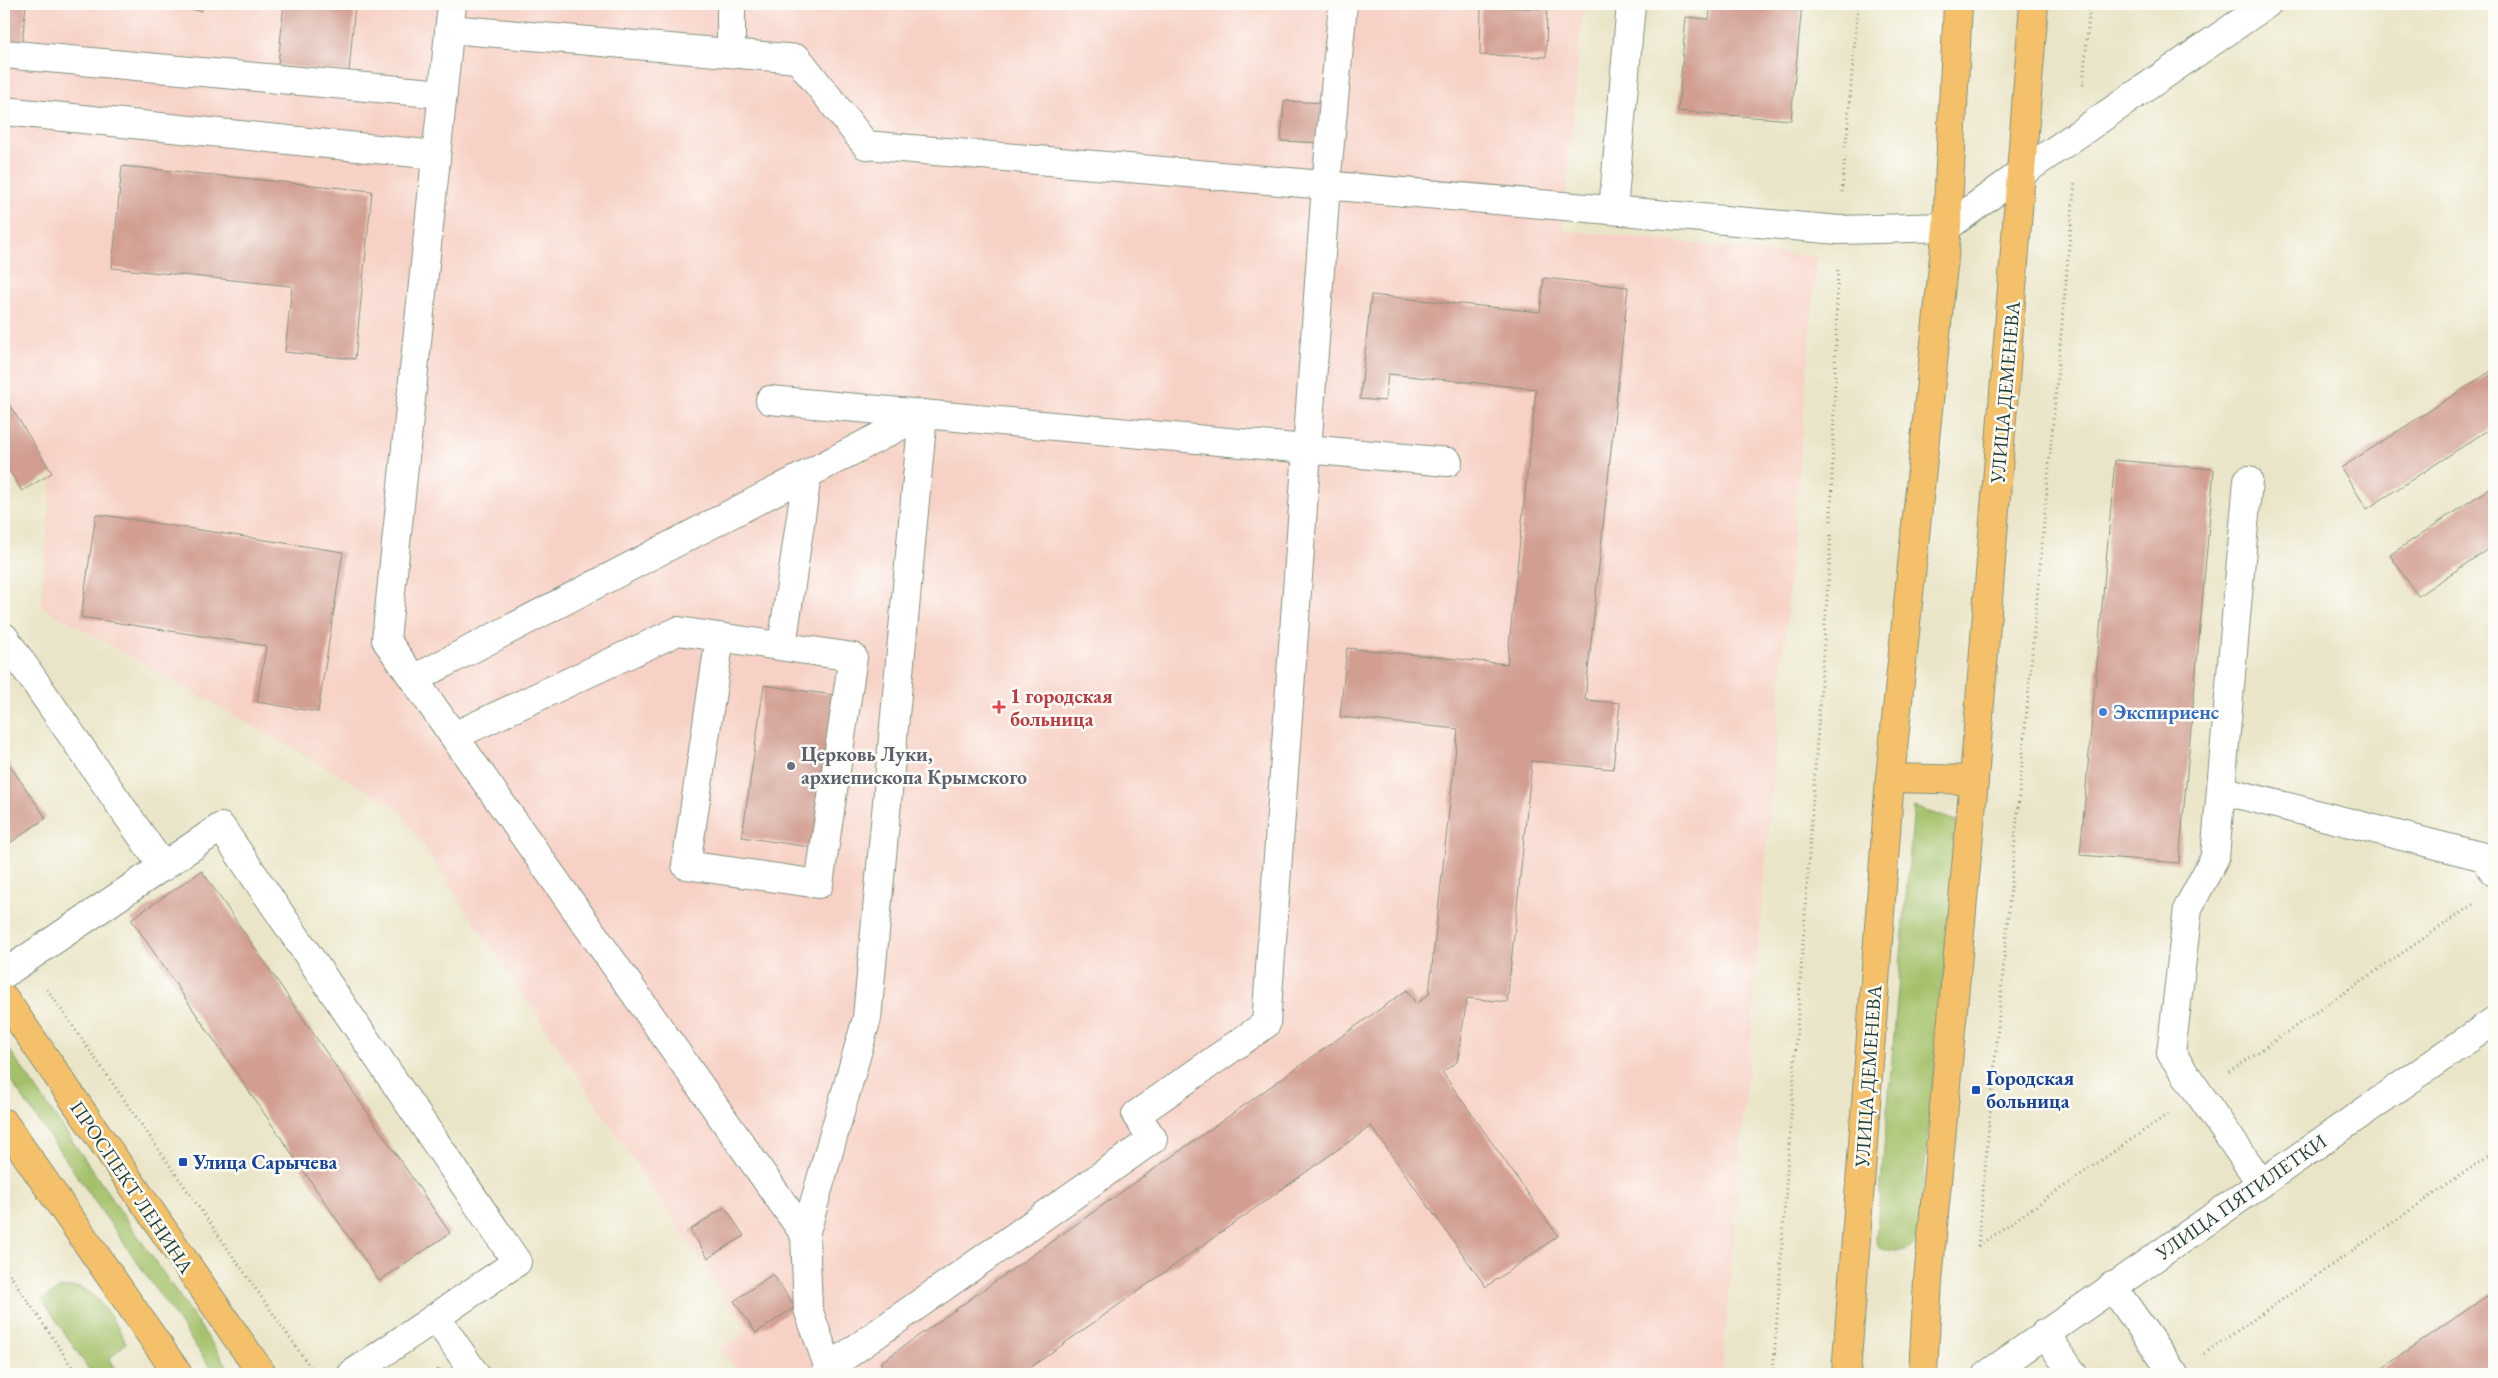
<svg xmlns="http://www.w3.org/2000/svg" width="2498" height="1378" font-family="'EB Garamond',serif">
<style>
.built{fill:#f7d1c6}
.green{fill:#a3c169;stroke:#617f4e}
.building{fill:#d29e92}
.lines{fill:none;stroke-linecap:round;stroke-linejoin:round}
.minor-casing{stroke:#84917e;stroke-width:30}
.major-casing{stroke:#84917e;stroke-width:30}
.path{stroke:#84917e;stroke-width:3;stroke-dasharray:1 4;stroke-linecap:butt}
.minor{stroke:#fff;stroke-width:28}
.major{stroke:#f4c16a;stroke-width:28}
.health-dot{fill:#e0444e;stroke:#fdfcf7;stroke-width:2}
.shop-dot{fill:#3f7fe0;stroke:#fdfcf7;stroke-width:2}
.worship-dot{fill:#6b7280;stroke:#fdfcf7;stroke-width:2}
.transit-dot{fill:#1a4fb4;stroke:#fdfcf7;stroke-width:2}
.labels{text-anchor:middle;stroke-width:5;stroke-linejoin:round;paint-order:stroke}
.street-label{font-size:20px;fill:#1f3d34;stroke:#fdfcf7}
.health-label{font-size:20px;font-weight:bold;fill:#be3a42;stroke:#fdfcf7;text-anchor:start}
.shop-label{font-size:20px;font-weight:bold;fill:#366cbe;stroke:#fdfcf7;text-anchor:start}
.worship-label{font-size:20px;font-weight:bold;fill:#5b616d;stroke:#fdfcf7;text-anchor:start}
.transit-label{font-size:20px;font-weight:bold;fill:#164399;stroke:#fdfcf7;text-anchor:start}
</style>
<rect width="100%" height="100%" fill="#fdfcf7"/>
<filter id="ink" filterUnits="userSpaceOnUse"><feTurbulence type="fractalNoise" baseFrequency=".02" numOctaves="2"/><feDisplacementMap in="SourceGraphic" scale="10" xChannelSelector="R" yChannelSelector="G"/><feConvolveMatrix kernelMatrix="1 2 1 2 8 2 1 2 1" color-interpolation-filters="sRGB"/></filter>
<filter id="wash" filterUnits="userSpaceOnUse"><feTurbulence type="fractalNoise" baseFrequency=".0096" numOctaves="4" result="noise"/><feDisplacementMap in="SourceGraphic" scale="20" xChannelSelector="R" yChannelSelector="G"/><feGaussianBlur stdDeviation="1.12" result="paint"/><feColorMatrix in="noise" values="0 0 0 0 0 0 0 0 0 0 0 0 0 0 0 0 0 1.4 0 .05"/><feComposite in="paint" operator="in"/></filter>
<g filter="url(#wash)">
<rect width="100%" height="100%" fill="#eae5c8"/>
<!-- built -->
<path class="built" d="M4,4h1579l-20,226 254,27 -95,1117h-983l-19,-26 28,-17 -350,-523 -357,-202 11,-133 -48,-77z"/>
<!-- green -->
<g class="green">
<path d="M1914,807l45,15 -42,421c-13,11 -23,9 -38,4l-3,-7z"/>
<path d="M4,1042l229,332h-18l-211,-303z"/>
<path d="M61,1288c6,0 15,-2 20,0 17,5 38,40 45,55l-17,16 9,15h-26l-50,-75z"/>
</g>
<g id="blocks">
<!-- building -->
<g class="building">
<path d="M4,4h22l-4,41 -18,-1z"/>
<path d="M137,4h66l-1,7z"/>
<path d="M284,4h71l-6,68 -71,-7z"/>
<path d="M1711,4h91l-11,116 -113,-9 8,-94 23,2z"/>
<path d="M1481,7l66,2 -1,48 -66,-2z"/>
<path d="M1284,101l42,2 -2,40 -43,-2z"/>
<path d="M122,166l250,25 -17,168 -70,-7 7,-66 -180,-18z"/>
<path d="M1544,278l84,9 -43,413 35,3 -7,66 -81,-8 -25,241 -40,-4 -10,64 -15,10 116,164 -72,51 -115,-161 -350,248h-132l-9,-11 527,-373 9,14 13,-10 29,-265 -118,-12 7,-69 160,16 29,-275 -148,-15 -3,27 -25,-2 11,-104 169,17z"/>
<path d="M2494,369v57l-127,83 -26,-41z"/>
<path d="M4,396l48,77 -30,18 -18,-29z"/>
<path d="M2115,460l99,9 -35,394 -99,-8z"/>
<path d="M2494,485v60l-76,51 -28,-41z"/>
<path d="M96,514l247,38 -25,160 -61,-10 9,-56 -185,-29z"/>
<path d="M764,685l76,11 -23,152 -75,-11z"/>
<path d="M4,757l42,61 -42,29z"/>
<path d="M202,871l248,362 -71,48 -248,-362z"/>
<path d="M725,1207l19,29 -36,22 -18,-28z"/>
<path d="M773,1274l22,33 -39,26 -22,-32z"/>
<path d="M2494,1291v83h-120z"/>
<path d="M438,1369l4,5h-12z"/>
</g>
</g>
</g>
<g filter="url(#ink)">
<use href="#blocks" fill-opacity="0" stroke="#84917e" stroke-width="1"/>
<g class="lines">
<defs>
<g id="minor">
<path d="M452,4l-66,636 419,595 3,74 23,65"/>
<path d="M731,4v49"/>
<path d="M449,29l349,30 68,86 973,85 108,-3 76,-55 244,-168"/>
<path d="M4,54l439,40"/>
<path d="M4,111l432,44"/>
<path d="M1613,210l18,-206"/>
<path d="M770,400l678,62"/>
<path d="M2248,480l-33,377 -27,51 -17,145 90,130"/>
<path d="M4,637l159,230"/>
<path d="M782,646l25,-171"/>
<path d="M414,679l509,-265"/>
<path d="M454,736l224,-105 175,26 -34,227 -133,-19 34,-228"/>
<path d="M2221,790l263,67 10,15"/>
<path d="M4,974l217,-147 296,435 -165,112"/>
<path d="M805,1235l62,-217 56,-604"/>
<path d="M2112,1286l62,88"/>
<path d="M436,1317l39,57"/>
<path d="M2045,1333l28,41"/>
<path d="M827,1369l326,-230 -17,-24 130,-91 60,-839 17,-181"/>
<path d="M1988,1374l506,-353"/>
</g>
<g id="major">
<path d="M1890,778l84,2"/>
<path d="M4,998l258,376"/>
<path d="M4,1123l174,251"/>
<path d="M1846,1374l44,-596 57,-551 11,-223"/>
<path d="M1923,1374l5,-94 46,-500 60,-776"/>
</g>
</defs>
<!-- minor casing -->
<use href="#minor" class="minor-casing"/>
<!-- major casing -->
<use href="#major" class="major-casing"/>
<!-- path -->
<g class="path">
<path d="M2083,85l7,-81"/>
<path d="M1842,192l16,-188"/>
<path d="M47,989l268,385"/>
<path d="M2229,1072l246,-169"/>
<path d="M1978,1246l97,-1065"/>
<path d="M1978,1246l190,-132"/>
<path d="M4,1266l73,108"/>
<path d="M2204,1354l290,-202"/>
<path d="M1773,1374l57,-820 8,-288"/>
</g>
<!-- minor -->
<use href="#minor" class="minor"/>
<!-- major -->
<use href="#major" class="major"/>
</g>
</g>
<!-- markers -->
<path class="health-dot" d="M996.5 699.5h5v5h5v5h-5v5h-5v-5h-5v-5h5z"/>
<circle class="shop-dot" cx="2103" cy="712" r="5"/>
<circle class="worship-dot" cx="791" cy="766" r="5"/>
<g class="transit-dot">
<rect x="1971" y="1085" width="10" height="10" rx="2.5"/>
<rect x="178" y="1157" width="10" height="10" rx="2.5"/>
</g>
<g class="labels">
<!-- street labels -->
<g class="street-label">
<text transform="translate(2005 392) rotate(-85)" y="7">УЛИЦА ДЕМЕНЕВА</text>
<text transform="translate(1868 1076) rotate(-86)" y="7">УЛИЦА ДЕМЕНЕВА</text>
<text transform="translate(132 1187) rotate(56)" y="7">ПРОСПЕКТ ЛЕНИНА</text>
<text transform="translate(2241 1197) rotate(-35)" y="7">УЛИЦА ПЯТИЛЕТКИ</text>
</g>
<!-- health labels -->
<g class="health-label">
<text x="1010" y="703">1 городская<tspan x="1010" dy="23">больница</tspan></text>
</g>
<!-- shop labels -->
<g class="shop-label">
<text x="2113" y="719">Экспириенс</text>
</g>
<!-- worship labels -->
<g class="worship-label">
<text x="801" y="761">Церковь Луки,<tspan x="801" dy="23">архиепископа Крымского</tspan></text>
</g>
<!-- transit labels -->
<g class="transit-label">
<text x="1986" y="1085">Городская<tspan x="1986" dy="23">больница</tspan></text>
<text x="193" y="1169">Улица Сарычева</text>
</g>
</g>
<!-- margin -->
<rect width="2498" height="1378" fill="none" stroke="#fdfcf7" stroke-width="20"/>
</svg>
